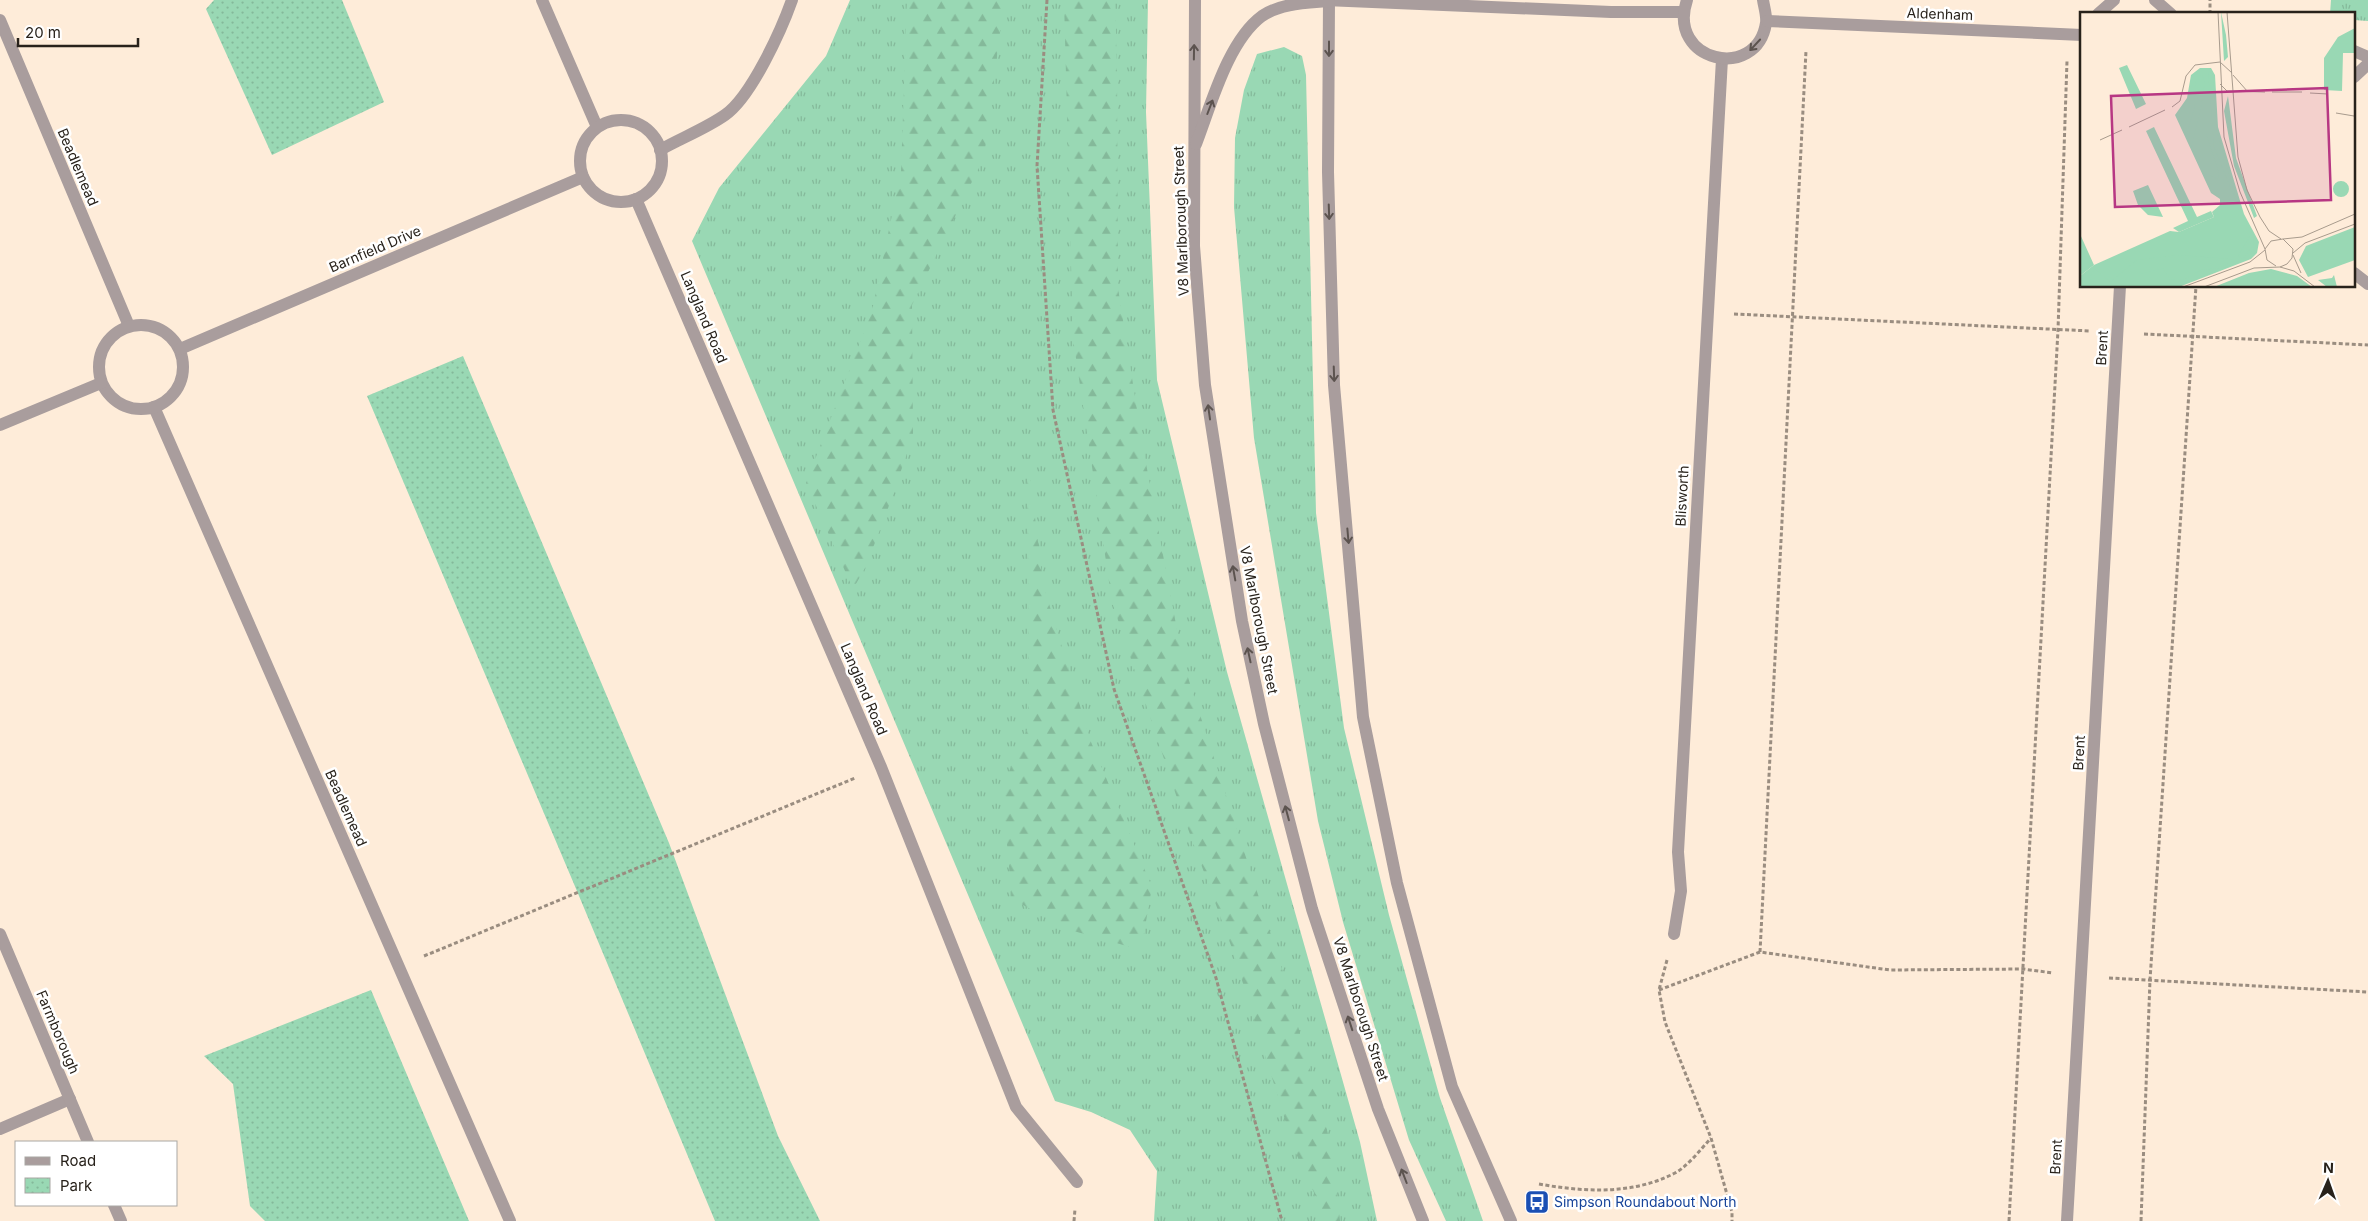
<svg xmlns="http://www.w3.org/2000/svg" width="2368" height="1221" font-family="Inter,sans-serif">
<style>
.grass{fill:url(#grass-tufts)}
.forest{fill:url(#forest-firs)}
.park{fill:url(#park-dots)}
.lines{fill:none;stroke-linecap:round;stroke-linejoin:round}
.path{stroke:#9a8d80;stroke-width:3;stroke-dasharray:4 2.5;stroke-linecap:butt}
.service{stroke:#a99d9d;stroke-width:12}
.minor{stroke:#a99d9d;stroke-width:12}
.tertiary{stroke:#a99d9d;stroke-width:12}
.oneway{stroke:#5c534f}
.labels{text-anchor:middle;stroke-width:5;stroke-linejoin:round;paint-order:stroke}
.street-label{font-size:14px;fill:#28221b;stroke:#fff}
.transit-label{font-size:14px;fill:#164399;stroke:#fff;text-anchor:start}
.inset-road{fill:none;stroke:#a89b8d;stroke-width:1}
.view{fill:#b73783;fill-opacity:0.15;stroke:#b73783;stroke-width:2.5}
.inset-edge{fill:none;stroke:#28221b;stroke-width:2.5}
</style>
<defs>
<pattern id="grass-tufts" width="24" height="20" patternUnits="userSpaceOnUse" patternTransform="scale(1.25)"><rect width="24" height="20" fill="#99d8b4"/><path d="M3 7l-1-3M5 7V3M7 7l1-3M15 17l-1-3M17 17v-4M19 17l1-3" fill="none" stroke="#84b99a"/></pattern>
<pattern id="forest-firs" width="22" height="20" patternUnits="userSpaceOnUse" patternTransform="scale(1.25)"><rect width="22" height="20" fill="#99d8b4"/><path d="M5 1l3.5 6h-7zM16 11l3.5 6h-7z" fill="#84b99a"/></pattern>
<pattern id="park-dots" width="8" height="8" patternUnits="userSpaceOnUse" patternTransform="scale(1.25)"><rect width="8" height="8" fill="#99d8b4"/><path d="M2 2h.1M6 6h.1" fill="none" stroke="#84b99a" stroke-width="1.8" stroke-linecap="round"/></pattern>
</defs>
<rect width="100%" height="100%" fill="#feecd9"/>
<!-- grass -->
<g class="grass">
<path d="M850,0h298l-2,112 11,268 70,292 133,470 17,79h-223l3,-50 -27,-41 -39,-18 -36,-11 -363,-860 27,-53 107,-132z"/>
<path d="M2331,0h37v21l-14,-1v-6h-24z"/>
<path d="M1284,47l18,9 4,19 10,438 28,215 45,187 51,183 43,123h-37l-37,-81 -66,-218 -25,-101 -64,-383 -20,-231 1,-69 9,-48 13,-36z"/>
</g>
<!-- forest -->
<g class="forest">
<path d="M907,0h97l-20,157 -72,148 1,131 -28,81 -20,51 -12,21 -47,-106 66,-172 29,-139z"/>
<path d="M1064,0h51l2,67 1,221 24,154 41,220 99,307 51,183 7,69h-13l-33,-72 -61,-198 -53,-144 -68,-205 -39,-264z"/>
<path d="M1027,450l16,134 48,158 61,145 -11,63 -71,-20 -58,-31 -10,-111 27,-63z"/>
</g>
<!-- park -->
<g class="park">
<path d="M214,0h128l42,102 -112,53 -66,-146z"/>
<path d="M463,356l206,487 109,293 42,85h-105l-141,-337 -207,-488z"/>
<path d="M371,990l98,231h-204l-15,-15 -17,-122 -29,-28z"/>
</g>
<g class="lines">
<!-- path -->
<g class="path">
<path d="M1047,0l-10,166 16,244 61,279 102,289 66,243"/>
<path d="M2210,14v-14"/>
<path d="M1734,314l356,17"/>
<path d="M2144,334l224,11"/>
<path d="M1760,952l46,-901"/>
<path d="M424,956l431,-178"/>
<path d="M1667,960l-8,30 6,32 46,116 21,74v9"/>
<path d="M2109,978l259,14"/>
<path d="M1659,990l101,-38 130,18 133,-1 30,4"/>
<path d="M1539,1184c45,8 94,11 136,-11 13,-7 26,-24 36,-35"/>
<path d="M1074,1221l1,-12"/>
<path d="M2009,1221l49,-891 9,-269"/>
<path d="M2141,1221l9,-241 46,-694"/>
</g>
<!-- service -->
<path class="service" d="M0,1129l70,-30"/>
<!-- minor -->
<g class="minor">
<path d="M542,0l55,127"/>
<path d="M0,20l129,306"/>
<path d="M636,199l245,568 135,340 61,75"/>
<path d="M154,407l356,814"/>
<path d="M0,934l88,208"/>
<path d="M1674,934l7,-43 -3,-39 44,-793"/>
<path d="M114,1205l7,16"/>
<path d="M2067,1221l53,-935"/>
</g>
<!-- tertiary -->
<g class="tertiary">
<path d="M1195,0l-1,246 11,139 37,236 22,103 48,185 66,200 45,112"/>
<path d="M1325,0l286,12h72"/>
<path d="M1329,0l-1,172 6,213 29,332 34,166 55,204 59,134"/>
<path d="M1687,0c-21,62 70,82 79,23 1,-7 -2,-16 -3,-23"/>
<path d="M2155,0l16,14"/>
<path d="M2098,14l16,-14"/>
<path d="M1767,21l315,14"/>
<path d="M2354,51l14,6"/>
<path d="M2354,77l14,-13"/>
<circle cx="621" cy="161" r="41"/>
<path d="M1196,144c15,-39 32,-103 66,-128 19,-13 45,-13 67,-15"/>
<path d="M660,150c21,-12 45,-21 65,-35 26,-18 56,-84 67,-115"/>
<path d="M2354,273l14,11"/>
<circle cx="141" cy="367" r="42"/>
<path d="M180,349l403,-172"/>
<path d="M0,425l101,-42"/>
</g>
</g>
<!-- one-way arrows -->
<defs><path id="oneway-shaft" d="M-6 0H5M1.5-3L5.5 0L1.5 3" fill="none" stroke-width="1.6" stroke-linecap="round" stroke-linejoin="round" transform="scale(1.25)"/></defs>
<g class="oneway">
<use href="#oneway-shaft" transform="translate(1755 45) rotate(133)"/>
<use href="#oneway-shaft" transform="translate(1329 49) rotate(90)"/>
<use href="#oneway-shaft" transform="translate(1194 52) rotate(-89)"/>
<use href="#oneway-shaft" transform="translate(1210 107) rotate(-69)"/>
<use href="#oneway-shaft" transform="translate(1329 212) rotate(88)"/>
<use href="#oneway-shaft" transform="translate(1334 374) rotate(88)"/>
<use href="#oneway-shaft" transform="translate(1209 412) rotate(-98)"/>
<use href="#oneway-shaft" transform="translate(1348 536) rotate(85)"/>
<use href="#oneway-shaft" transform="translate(1234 573) rotate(-100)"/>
<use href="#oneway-shaft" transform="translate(1249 655) rotate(-102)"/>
<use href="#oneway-shaft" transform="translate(1287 813) rotate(-105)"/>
<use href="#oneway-shaft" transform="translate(1350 1023) rotate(-108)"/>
<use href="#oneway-shaft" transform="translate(1404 1176) rotate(-111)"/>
</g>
<!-- icons -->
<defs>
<symbol id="bus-square" viewBox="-11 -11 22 22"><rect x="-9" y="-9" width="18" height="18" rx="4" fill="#1a4fb4" stroke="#fff"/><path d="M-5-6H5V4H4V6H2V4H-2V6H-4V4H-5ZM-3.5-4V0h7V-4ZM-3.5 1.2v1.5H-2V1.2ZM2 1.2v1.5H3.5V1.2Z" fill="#fff"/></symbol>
</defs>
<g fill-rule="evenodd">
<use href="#bus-square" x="1523" y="1188" width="28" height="28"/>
</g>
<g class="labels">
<!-- street labels -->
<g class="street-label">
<text transform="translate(1940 14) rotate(2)" y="5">Aldenham</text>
<text transform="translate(78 167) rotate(67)" y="5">Beadlemead</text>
<text transform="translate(1181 221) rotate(-92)" y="5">V8 Marlborough Street</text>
<text transform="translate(375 249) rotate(-23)" y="5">Barnfield Drive</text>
<text transform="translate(704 317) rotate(67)" y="5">Langland Road</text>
<text transform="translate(2102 348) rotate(-87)" y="5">Brent</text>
<text transform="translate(1682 496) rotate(-87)" y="5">Blisworth</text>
<text transform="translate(1259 620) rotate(79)" y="5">V8 Marlborough Street</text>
<text transform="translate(864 689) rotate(67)" y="5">Langland Road</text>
<text transform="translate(2079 753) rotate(-87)" y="5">Brent</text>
<text transform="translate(346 808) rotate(66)" y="5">Beadlemead</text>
<text transform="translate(1361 1009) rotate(72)" y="5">V8 Marlborough Street</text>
<text transform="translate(58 1032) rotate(67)" y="5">Farmborough</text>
<text transform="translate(2056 1157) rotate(-87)" y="5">Brent</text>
</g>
<!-- transit labels -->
<g class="transit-label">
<text x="1554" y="1207">Simpson Roundabout North</text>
</g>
</g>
<!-- overview -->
<g transform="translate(2080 12)">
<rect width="275" height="275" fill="#feecd9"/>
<path d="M141,0l5,23 2,22 -4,4zM275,16v25h-12l-1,38 -18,-1v-32l14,-21zM120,56h11l4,7 3,52 26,87 15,28 -2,11 -6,6 -72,28h-99v-11l14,-11 76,-34 9,1 35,-15 -2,-5 8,-7v-6l-9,-6 -36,-78 12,-17 4,-23zM148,84l8,62 21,58 -3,2 -20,-52 -10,-55zM275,215v33l-47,17 -9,-17 7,-14zM191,257l26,7 15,11h-98l35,-14z" fill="#99d8b4"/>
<path d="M128,58l5,5 4,57 21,74 -24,-59zM121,62l4,7 -4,26 -10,40 -5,-10 8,-28 2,-28zM126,122l13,39 -1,6 -12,-5zM275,218v27l-41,16 -6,-3 1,-19 4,-4zM173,219l1,12 -11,16 -5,-3zM98,243l53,4 1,3 -13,6 -18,2 -16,9 -15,1 -7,-12 -24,6v13h-42l-8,-10 6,-8 15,13 27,-22zM180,260h11l27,10 -13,5h-37l-1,-10zM254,263l3,12h-10l-9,-7 14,-2z" fill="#99d8b4"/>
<path d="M47,53l19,39 -10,5 -17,-41zM74,115l43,90 14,-6 3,6 -35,15 -6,-4 15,-7 -42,-90zM253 177a8 8 0 1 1 16 0a8 8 0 1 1-16 0ZM68,173l15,32 -15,-2 -10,-10 -5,-14zM0,222l14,31 -14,11z" fill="#99d8b4"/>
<path class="inset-road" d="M138,0l6,125 16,55 25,57M147,0l11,145 9,33 13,27 9,14 12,8M153,63l15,17M140,72l7,7 38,1M192,80h30M230,81l18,1M92,95l8,-6 6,-25 9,-11 25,-3 12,11M256,101l18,3M49,115l36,-17M20,128l22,-10M203,227l19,-2 53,-23M213,241l12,-10 50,-19M213,243l8,18M200,255l14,4 21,16M103,275l67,-25 15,-12M124,275l50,-19 26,-1 7,-3 5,-6 1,-9 -10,-10 -12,2 -6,8 2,11 9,6"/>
<path class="view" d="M247,76l4,112 -216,7 -4,-111z"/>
<rect width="275" height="275" class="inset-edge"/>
</g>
<!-- legend -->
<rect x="15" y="1141" width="162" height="65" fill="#ffffff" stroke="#a9a7a4"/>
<rect x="25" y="1157" width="25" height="8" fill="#a99d9d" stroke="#a9a7a4"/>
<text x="60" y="1166" font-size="15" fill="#28221b">Road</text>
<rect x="25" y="1178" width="25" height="15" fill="url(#park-dots)" stroke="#a9a7a4"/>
<text x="60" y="1191" font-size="15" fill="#28221b">Park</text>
<!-- north arrow -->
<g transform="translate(2328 1181) rotate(2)" stroke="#ffffff" stroke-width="4" paint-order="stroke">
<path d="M0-4L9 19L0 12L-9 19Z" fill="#28221b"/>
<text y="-8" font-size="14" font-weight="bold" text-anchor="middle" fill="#28221b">N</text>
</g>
<!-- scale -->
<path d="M18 38v8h120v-8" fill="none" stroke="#28221b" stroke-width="2.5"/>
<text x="25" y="38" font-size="15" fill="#28221b" stroke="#ffffff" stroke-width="4" paint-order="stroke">20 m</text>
</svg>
